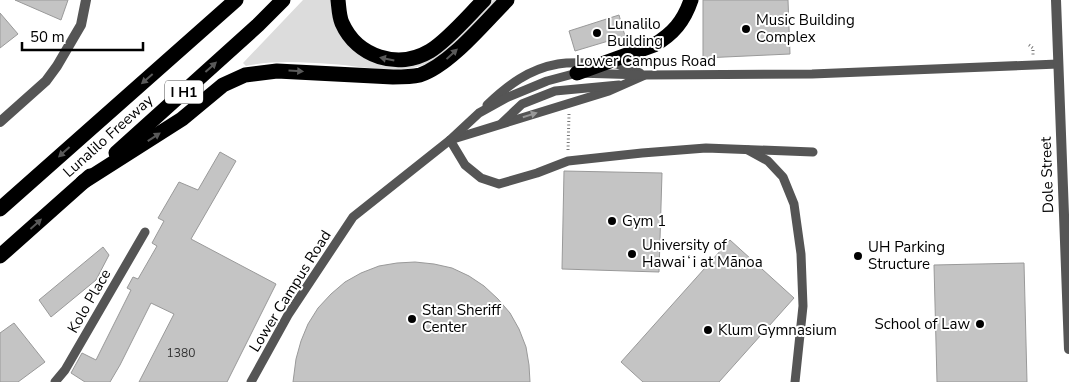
<svg xmlns="http://www.w3.org/2000/svg" width="1069" height="382" font-family="'Nunito Sans',sans-serif">
<style>
.green{fill:#dcdcdc}
.building{fill:#c4c4c4;stroke:#999}
.lines{fill:none;stroke-linecap:round;stroke-linejoin:round}
.path{stroke:#777;stroke-width:3;stroke-dasharray:1 2.5;stroke-linecap:butt}
.service{stroke:#555;stroke-width:9}
.minor{stroke:#555;stroke-width:10}
.tertiary{stroke:#555;stroke-width:10}
.motorway{stroke:#000;stroke-width:15}
.oneway{fill:#595959}
.oneway2{fill:#999}
.poi-dot{fill:#000;stroke:#fff;stroke-width:2}
.labels{text-anchor:middle;stroke-width:4;stroke-linejoin:round;paint-order:stroke}
.number-label{font-size:12px;fill:#313131}
.shield{fill:#fff;stroke:#4c4c4c;stroke-width:1}
.shield-label{font-size:14px;font-weight:bold;fill:#000}
.poi-label{font-size:15px;fill:#000;stroke:#fff;text-anchor:start}
.street-label{font-size:15px;fill:#000;stroke:#fff}
</style>
<rect width="100%" height="100%" fill="#fff"/>
<!-- green -->
<path class="green" d="M303,0h29l2,21 58,45 69,-35 32,-31h5c-17,16 -45,50 -65,61 -30,16 -70,5 -102,3 -28,-2 -58,-4 -85,2l-3,-3z"/>
<!-- building -->
<g class="building">
<path d="M15,0h53l-7,20z"/>
<path d="M703,0h85l2,54 -87,4z"/>
<path d="M0,13l18,21 -18,14z"/>
<path d="M619,15l6,21 -50,15 -6,-20z"/>
<path d="M220,152l16,9 -45,78 85,45 -49,98h-88l35,-68 -23,-11 -31,62 -10,17h-25l-14,-9 11,-20 14,7 35,-70 -4,-2 6,-11 5,2 19,-33 -5,-3 12,-22 -6,-3 21,-36 19,8z"/>
<path d="M564,171l98,2 -3,99 -97,-3z"/>
<path d="M730,240l64,58 -75,84h-76l-22,-20z"/>
<path d="M103,247l6,8 -13,25 -45,37 -12,-17z"/>
<path d="M415,262l19,2 18,4 17,8 15,10 14,13 12,14 9,16 7,18 3,18 1,17h-237l3,-23 5,-18 7,-17 10,-16 13,-14 14,-12 16,-9 18,-7 18,-3z"/>
<path d="M1024,263l3,119h-90l-3,-117z"/>
<path d="M14,323l31,39 -27,20h-18v-49z"/>
</g>
<g class="lines">
<!-- path -->
<g class="path">
<path d="M1029,45l4,3v7"/>
<path d="M568,150l1,-36"/>
</g>
<!-- service -->
<g class="service">
<path d="M610,63l7,1 23,9"/>
<path d="M643,76l-34,15 -159,49 15,25 16,13 18,6 38,-11 31,-12 74,-8 64,-5 107,4"/>
<path d="M487,105c21,-20 42,-36 71,-41 11,-2 25,-1 36,-1"/>
<path d="M502,123l20,-19 33,-13 64,-6"/>
<path d="M748,150l20,11 15,16 11,27 7,50 2,52 -8,76"/>
<path d="M55,382l10,-12 80,-138"/>
<path d="M251,382l37,-67 65,-98 97,-77 29,-27 29,-16 39,-16 30,-8 67,2 168,-1 246,-10"/>
</g>
<!-- minor -->
<path class="minor" d="M0,122l46,-41 11,-15 24,-41 5,-25"/>
<!-- tertiary -->
<path class="tertiary" d="M1056,0l13,349"/>
<!-- motorway -->
<g class="motorway">
<path d="M338,0c1,8 1,16 4,23 15,34 56,47 88,28 18,-11 39,-36 54,-51"/>
<path d="M577,73l77,-28c19,-11 30,-24 37,-45"/>
<path d="M116,153l142,-128 25,-25"/>
<path d="M83,182l99,-63 41,-34 22,-10 32,-4 116,6c9,0 18,0 27,-2 30,-10 64,-52 87,-75"/>
<path d="M0,209l236,-209"/>
<path d="M0,256l90,-80"/>
</g>
</g>
<!-- one-way arrows -->
<defs><path id="oneway-solid" d="M-6-.8H1V-3.2L6.5 0L1 3.2V.8H-6Z" transform="scale(1.25)"/></defs>
<g class="oneway">
<use href="#oneway-solid" transform="translate(452 54) rotate(-43)"/>
<use href="#oneway-solid" transform="translate(387 59) rotate(-168)"/>
<use href="#oneway-solid" transform="translate(211 67) rotate(-42)"/>
<use href="#oneway-solid" transform="translate(296 71) rotate(3)"/>
<use href="#oneway-solid" transform="translate(147 79) rotate(139)"/>
<use href="#oneway-solid" transform="translate(154 137) rotate(-33)"/>
<use href="#oneway-solid" transform="translate(64 152) rotate(138)"/>
<use href="#oneway-solid" transform="translate(36 224) rotate(-42)"/>
</g>
<use class="oneway2" href="#oneway-solid" transform="translate(530 115) rotate(-17)"/>
<!-- markers -->
<g class="poi-dot">
<circle cx="746" cy="29" r="5"/>
<circle cx="597" cy="33" r="5"/>
<circle cx="612" cy="221" r="5"/>
<circle cx="632" cy="254" r="5"/>
<circle cx="858" cy="256" r="5"/>
<circle cx="412" cy="319" r="5"/>
<circle cx="980" cy="324" r="5"/>
<circle cx="708" cy="330" r="5"/>
</g>
<g class="labels">
<!-- number labels -->
<g class="number-label">
<text x="181" y="357">1380</text>
</g>
<!-- shield labels -->
<rect class="shield" x="165" y="80.5" width="38" height="23" rx="4"/>
<g class="shield-label">
<text x="184" y="97">I H1</text>
</g>
<!-- poi labels -->
<g class="poi-label">
<text x="756" y="25">Music Building<tspan x="756" dy="17">Complex</tspan></text>
<text x="607" y="29">Lunalilo<tspan x="607" dy="17">Building</tspan></text>
<text x="622" y="226">Gym 1</text>
<text x="642" y="250">University of<tspan x="642" dy="17">Hawaiʻi at Mānoa</tspan></text>
<text x="868" y="252">UH Parking<tspan x="868" dy="17">Structure</tspan></text>
<text x="422" y="315">Stan Sheriff<tspan x="422" dy="17">Center</tspan></text>
<text x="970" y="329" text-anchor="end">School of Law</text>
<text x="718" y="335">Klum Gymnasium</text>
</g>
<!-- street labels -->
<g class="street-label">
<text x="646" y="66">Lower Campus Road</text>
<text transform="translate(108 136) rotate(-42)" y="5">Lunalilo Freeway</text>
<text transform="translate(1047 175) rotate(-92)" y="5">Dole Street</text>
<text transform="translate(290 291) rotate(-58)" y="5">Lower Campus Road</text>
<text transform="translate(89 301) rotate(-60)" y="5">Kolo Place</text>
</g>
</g>
<!-- scale -->
<path d="M22 42v8h121v-8" fill="none" stroke="#000000" stroke-width="2.5"/>
<text x="30" y="42" font-size="15" fill="#000000" stroke="#ffffff" stroke-width="4" paint-order="stroke">50 m</text>
</svg>
